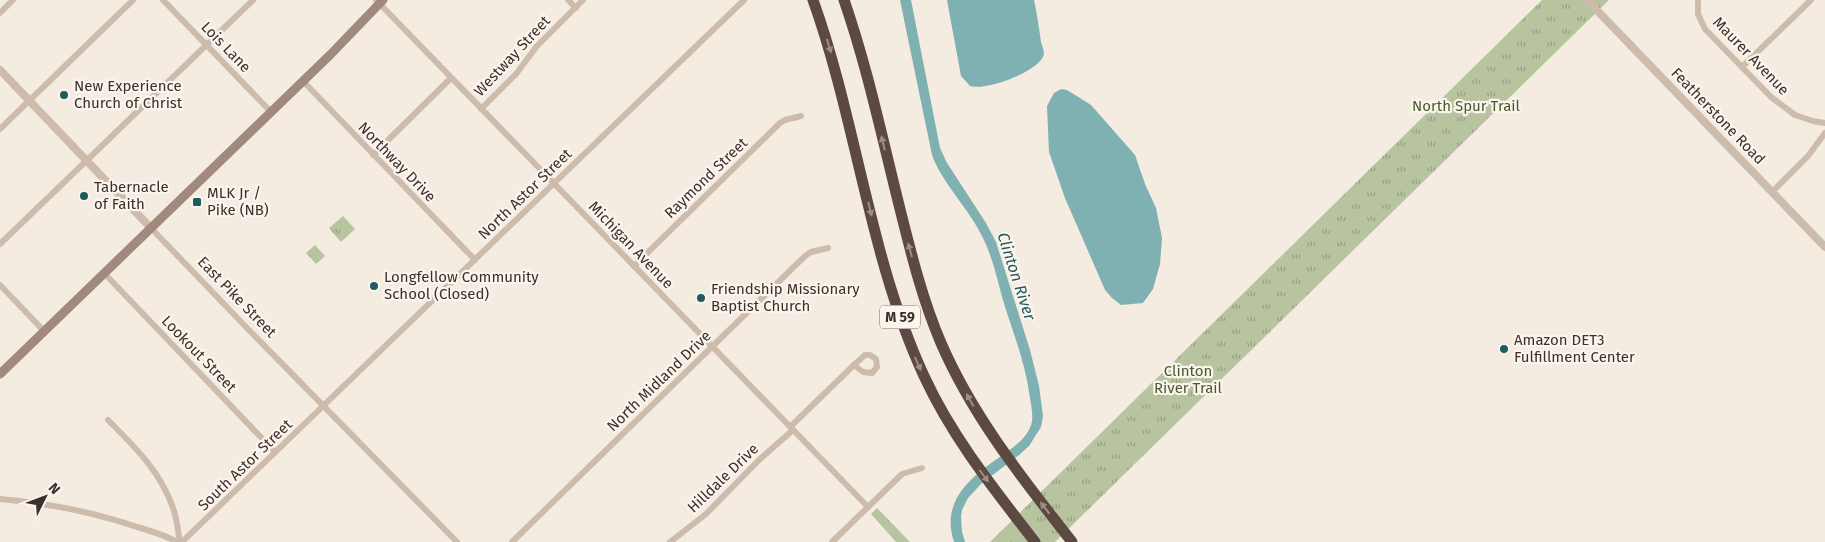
<svg xmlns="http://www.w3.org/2000/svg" width="1825" height="542" font-family="'Fira Sans',sans-serif">
<style>
.park{fill:url(#park-tufts)}
.water{fill:#7fb0b2}
.lines{fill:none;stroke-linecap:round;stroke-linejoin:round}
.minor{stroke:#cdbbac;stroke-width:6}
.tertiary{stroke:#cdbbac;stroke-width:8}
.secondary{stroke:#a18a7d;stroke-width:9}
.motorway{stroke:#5c4a42;stroke-width:11}
.oneway{fill:#9c8e87}
.poi-dot{fill:#1f5a5e;stroke:#fbf5ee;stroke-width:2}
.labels{text-anchor:middle;stroke-width:4.5;stroke-linejoin:round;paint-order:stroke}
.shield{fill:#fbf5ee;stroke:#756b66;stroke-width:1}
.shield-label{font-size:14px;font-weight:bold;fill:#3b302b}
.street-label{font-size:15px;fill:#3b302b;stroke:#fbf5ee}
.poi-label{font-size:15px;fill:#3b302b;stroke:#fbf5ee;text-anchor:start}
.park-label{font-size:15px;fill:#4a5a2e;stroke:#fbf5ee}
.water-label{font-size:16px;font-style:italic;fill:#1f5a5e;stroke:#fbf5ee}
</style>
<defs>
<pattern id="park-tufts" width="24" height="20" patternUnits="userSpaceOnUse" patternTransform="scale(1.25)"><rect width="24" height="20" fill="#b8c4a0"/><path d="M3 7l-1-3M5 7V3M7 7l1-3M15 17l-1-3M17 17v-4M19 17l1-3" fill="none" stroke="#97a083"/></pattern>
</defs>
<rect width="100%" height="100%" fill="#f4ebe1"/>
<!-- park -->
<g class="park">
<path d="M1542,0h67l-554,542h-65z"/>
<path d="M343,216l12,13 -14,13 -12,-14z"/>
<path d="M315,245l10,11 -9,8 -10,-11z"/>
<path d="M877,508l33,34h-14l-25,-28z"/>
</g>
<!-- water -->
<g class="water">
<path d="M900,0h11l29,148 7,15 39,60 10,19 34,108 9,36 4,30 -2,11 -12,19 -10,9 -38,29 -13,14 -6,12 -1,7 1,15 3,10h-11c-13,-39 14,-63 43,-83 13,-10 32,-20 35,-38 1,-8 -1,-16 -2,-23 -4,-31 -15,-61 -25,-91 -7,-23 -11,-47 -22,-69 -13,-28 -41,-55 -51,-83z"/>
<path d="M947,0h87c3,14 5,28 7,42 1,3 3,9 3,12 -4,18 -59,37 -74,32l-9,-10z"/>
<path d="M1061,89l6,1 24,15 44,50 10,29 11,24 6,30 -2,26 -7,25 -10,14 -22,2 -9,-7 -7,-8 -40,-92 -16,-46 -2,-46 7,-13z"/>
</g>
<g class="lines">
<!-- minor -->
<g class="minor">
<path d="M163,0l108,112"/>
<path d="M376,0l492,507"/>
<path d="M568,0l8,8"/>
<path d="M1698,0v14l7,15 66,68 24,18 18,6 12,2"/>
<path d="M0,13l13,-13"/>
<path d="M1742,67l69,-67"/>
<path d="M303,81l172,179"/>
<path d="M481,109l35,-35 21,-28 46,-46"/>
<path d="M0,129l133,-129"/>
<path d="M373,155l78,-77"/>
<path d="M1772,192l36,-36 17,-23"/>
<path d="M151,228l95,99 211,215"/>
<path d="M0,244l253,-244"/>
<path d="M634,266l146,-143 5,-3 16,-4"/>
<path d="M104,273l171,179"/>
<path d="M0,285l44,46"/>
<path d="M865,355h5l6,4 1,8 -5,6 -9,-1 -9,-7z"/>
<path d="M108,420c26,26 53,52 65,88 4,11 5,23 7,34"/>
<path d="M790,427l64,-62"/>
<path d="M0,499c47,4 93,13 137,28 14,4 28,8 40,15"/>
<path d="M182,542l562,-542"/>
<path d="M512,542l293,-286 6,-4 17,-4"/>
<path d="M670,542l36,-28 53,-54 34,-30"/>
<path d="M832,542l70,-68 20,-6"/>
</g>
<!-- tertiary -->
<g class="tertiary">
<path d="M1587,0l238,247"/>
<path d="M0,70l151,158"/>
</g>
<!-- secondary -->
<path class="secondary" d="M0,374l331,-320 52,-54"/>
<!-- motorway -->
<g class="motorway">
<path d="M813,0c44,123 56,257 111,376 28,61 70,113 111,166"/>
<path d="M844,0c24,69 39,142 57,213 11,44 22,88 40,130 32,74 82,136 131,199"/>
</g>
</g>
<!-- one-way arrows -->
<defs><path id="oneway-solid" d="M-6-.8H1V-3.2L6.5 0L1 3.2V.8H-6Z" transform="scale(1.25)"/></defs>
<g class="oneway">
<use href="#oneway-solid" transform="translate(829 46) rotate(73)"/>
<use href="#oneway-solid" transform="translate(883 143) rotate(-104)"/>
<use href="#oneway-solid" transform="translate(870 209) rotate(76)"/>
<use href="#oneway-solid" transform="translate(910 250) rotate(-105)"/>
<use href="#oneway-solid" transform="translate(918 364) rotate(66)"/>
<use href="#oneway-solid" transform="translate(970 400) rotate(-119)"/>
<use href="#oneway-solid" transform="translate(984 476) rotate(53)"/>
<use href="#oneway-solid" transform="translate(1045 508) rotate(-128)"/>
</g>
<!-- markers -->
<g class="poi-dot">
<circle cx="64" cy="95" r="5"/>
<circle cx="84" cy="196" r="5"/>
<rect x="192" y="197" width="10" height="10" rx="2.5"/>
<circle cx="374" cy="286" r="5"/>
<circle cx="701" cy="298" r="5"/>
<circle cx="1504" cy="349" r="5"/>
</g>
<g class="labels">
<!-- shield labels -->
<rect class="shield" x="880" y="305.5" width="40" height="23" rx="4"/>
<g class="shield-label">
<text x="900" y="322">M 59</text>
</g>
<!-- street labels -->
<g class="street-label">
<text transform="translate(226 47) rotate(46)" y="5">Lois Lane</text>
<text transform="translate(512 56) rotate(-47)" y="5">Westway Street</text>
<text transform="translate(1751 56) rotate(46)" y="5">Maurer Avenue</text>
<text transform="translate(1718 116) rotate(46)" y="5">Featherstone Road</text>
<text transform="translate(397 162) rotate(46)" y="5">Northway Drive</text>
<text transform="translate(706 178) rotate(-44)" y="5">Raymond Street</text>
<text transform="translate(525 194) rotate(-44)" y="5">North Astor Street</text>
<text transform="translate(631 245) rotate(46)" y="5">Michigan Avenue</text>
<text transform="translate(237 297) rotate(46)" y="5">East Pike Street</text>
<text transform="translate(199 354) rotate(46)" y="5">Lookout Street</text>
<text transform="translate(659 381) rotate(-44)" y="5">North Midland Drive</text>
<text transform="translate(245 465) rotate(-44)" y="5">South Astor Street</text>
<text transform="translate(723 478) rotate(-44)" y="5">Hilldale Drive</text>
</g>
<!-- poi labels -->
<g class="poi-label">
<text x="74" y="91">New Experience<tspan x="74" dy="17">Church of Christ</tspan></text>
<text x="94" y="192">Tabernacle<tspan x="94" dy="17">of Faith</tspan></text>
<text x="207" y="198">MLK Jr /<tspan x="207" dy="17">Pike (NB)</tspan></text>
<text x="384" y="282">Longfellow Community<tspan x="384" dy="17">School (Closed)</tspan></text>
<text x="711" y="294">Friendship Missionary<tspan x="711" dy="17">Baptist Church</tspan></text>
<text x="1514" y="345">Amazon DET3<tspan x="1514" dy="17">Fulfillment Center</tspan></text>
</g>
<!-- park labels -->
<g class="park-label">
<text x="1466" y="111">North Spur Trail</text>
<text x="1188" y="376">Clinton<tspan x="1188" dy="17">River Trail</tspan></text>
</g>
<!-- water labels -->
<g class="water-label">
<text transform="translate(1017 276) rotate(72)" y="6">Clinton River</text>
</g>
</g>
<!-- north arrow -->
<g transform="translate(45 497) rotate(48)" stroke="#fbf5ee" stroke-width="4" paint-order="stroke">
<path d="M0-4L9 19L0 12L-9 19Z" fill="#3b302b"/>
<text y="-8" font-size="14" font-weight="bold" text-anchor="middle" fill="#3b302b">N</text>
</g>
</svg>
